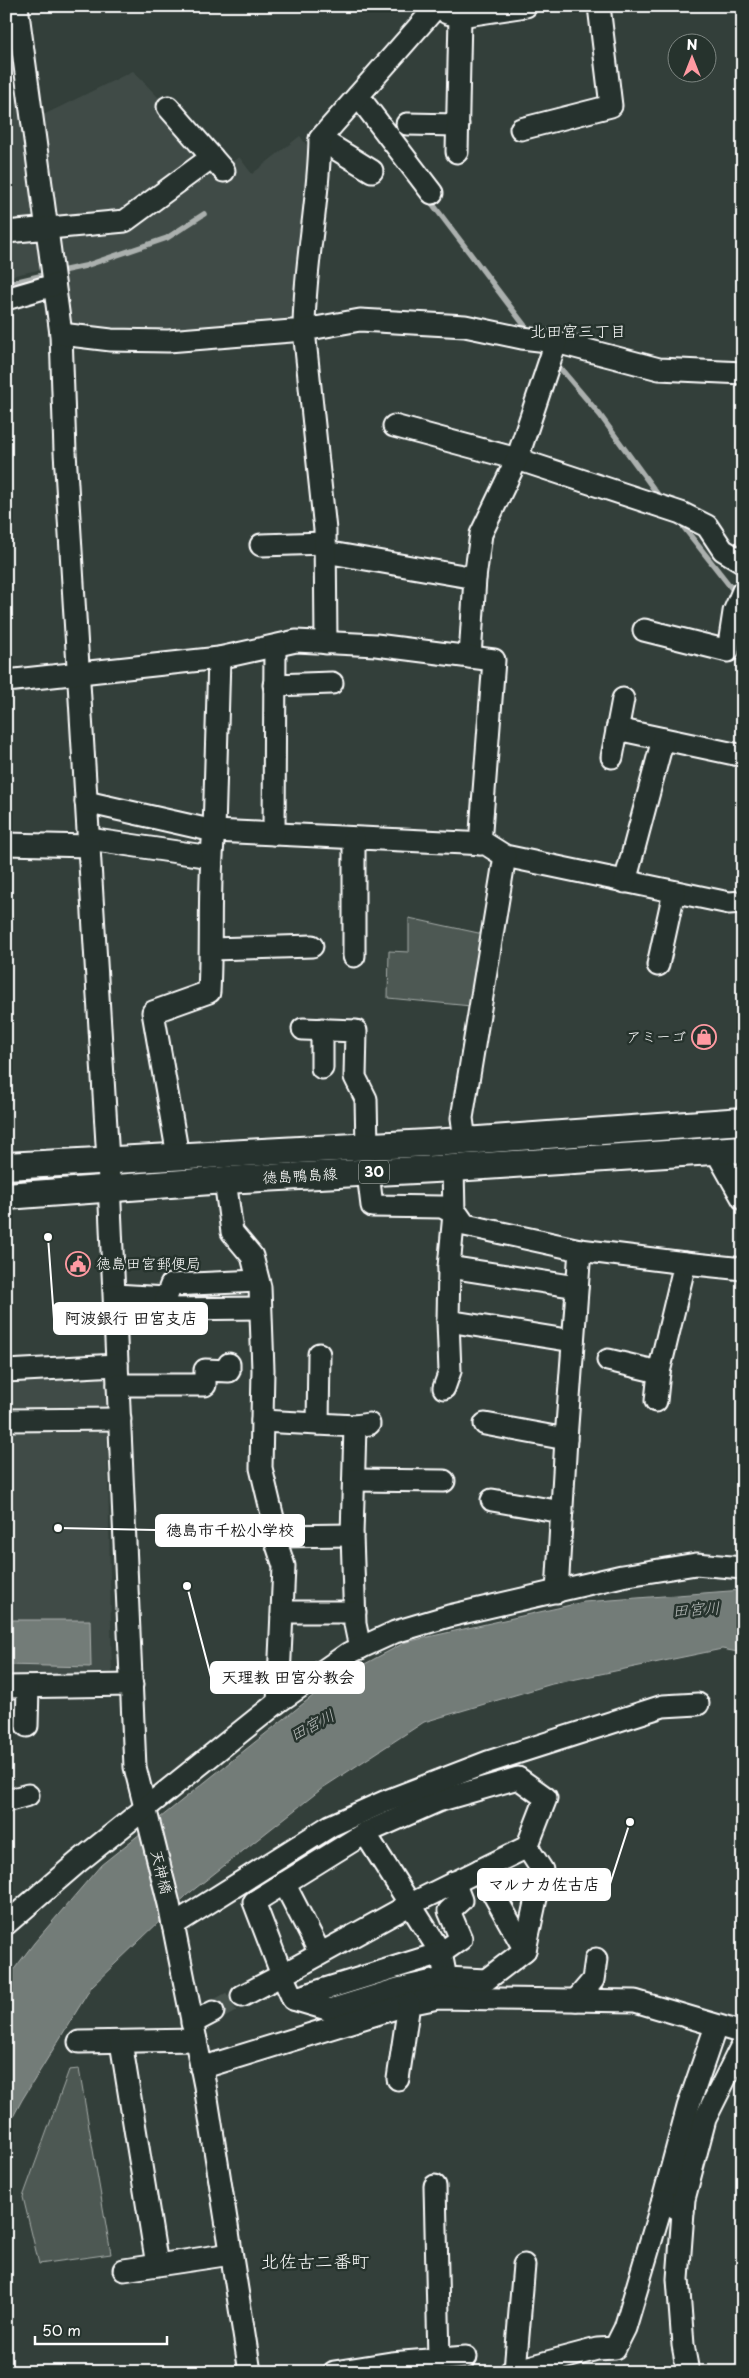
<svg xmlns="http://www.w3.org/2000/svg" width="749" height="2378" font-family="'Playpen Sans','Klee One',sans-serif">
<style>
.built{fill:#404c47}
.green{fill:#4d5853;stroke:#a6aca9}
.water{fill:#737b78;stroke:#abb0ae}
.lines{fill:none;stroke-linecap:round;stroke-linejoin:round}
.stream{stroke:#abb0ae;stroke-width:5.5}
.minor-tunnel{stroke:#47524e;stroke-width:21;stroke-dasharray:21 11;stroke-linecap:butt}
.minor-casing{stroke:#fff;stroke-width:25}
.major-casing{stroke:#fff;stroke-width:30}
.minor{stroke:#26332d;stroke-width:21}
.major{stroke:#26332d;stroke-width:26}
.labels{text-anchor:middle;stroke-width:5;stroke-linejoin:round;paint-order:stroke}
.shield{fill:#26332d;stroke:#bec2c0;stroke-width:1}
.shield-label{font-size:14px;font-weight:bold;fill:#fff}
.poi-label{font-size:15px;fill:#fff;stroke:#26332d;text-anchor:end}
.street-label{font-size:15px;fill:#fff;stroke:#26332d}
.neighbourhood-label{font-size:16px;fill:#fff;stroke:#26332d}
.water-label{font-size:16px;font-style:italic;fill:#b9bdbc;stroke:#26332d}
.quarter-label{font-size:18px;fill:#fff;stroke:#26332d}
.leader{fill:none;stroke:#fff;stroke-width:2}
.callout-dot{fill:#fff;stroke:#26332d;stroke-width:2}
.callout{fill:#fff;stroke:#fff;stroke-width:2}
.callout-label{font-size:16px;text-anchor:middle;font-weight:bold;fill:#111}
</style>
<rect width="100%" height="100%" fill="#333f3a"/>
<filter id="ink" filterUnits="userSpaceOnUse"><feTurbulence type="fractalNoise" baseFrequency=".02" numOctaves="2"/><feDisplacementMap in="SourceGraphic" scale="10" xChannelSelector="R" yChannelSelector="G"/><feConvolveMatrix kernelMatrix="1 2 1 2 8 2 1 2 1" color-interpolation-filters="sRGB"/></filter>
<g filter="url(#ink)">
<!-- built -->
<g class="built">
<path d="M6,6l19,118 108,-53 92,96 14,-10 13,17 48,-38 14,19 -17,173 -231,6 -6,-69 -54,12z"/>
<path d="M106,1375l6,301 -106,3v-300z"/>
</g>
<!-- green -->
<g class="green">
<path d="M409,918l74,16 -12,72 -83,-8 1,-47 20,1z"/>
<path d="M79,2069l32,185 -72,10 -16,-67 46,-127z"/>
</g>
<!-- water -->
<g class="water">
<path d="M743,1590v63l-21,-4 -170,35 -128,38 -100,65 -137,108 -95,91 -70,114 -16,30v-150l28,-37 67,-78 228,-182 77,-41 178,-40z"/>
<path d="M6,1620h84l1,47 -85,-2z"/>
</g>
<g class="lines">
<!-- stream -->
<g class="stream">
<path d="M428,198l103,136"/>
<path d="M57,272l28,-6 82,-28 37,-24"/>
<path d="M6,284l42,-10"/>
<path d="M555,362l45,53 61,84"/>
<path d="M678,520l59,75"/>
</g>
<!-- minor-tunnel -->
<path class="minor-tunnel" d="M213,2012l29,-16"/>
<defs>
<g id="minor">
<path d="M17,6l44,328 4,118 43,708 27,607 34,137 36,182 45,286"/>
<path d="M447,13l13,3 66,-10"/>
<path d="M358,96l74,97"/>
<path d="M168,107l56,64"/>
<path d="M407,124l51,1"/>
<path d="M521,129l90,-23 -12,-100"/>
<path d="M320,139l52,32"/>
<path d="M457,152l3,-136"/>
<path d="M6,232l119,-11 87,-64"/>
<path d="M6,299l48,-14"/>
<path d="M61,334l50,6 57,1 136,-11c0,-64 15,-127 16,-191l117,-133"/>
<path d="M394,426l123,33 164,54 26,13 16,24 20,12"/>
<path d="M261,545l64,-2"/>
<path d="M325,552l150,26"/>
<path d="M644,630l84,21 6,-39 9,-21"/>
<path d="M326,643l-1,-113 -21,-200 56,-10 105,6 57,12 34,4 103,27 84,4"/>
<path d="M470,657l5,-79 6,-44 36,-75 39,-117"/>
<path d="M6,681l213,-23 77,-17 80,4 118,15 -14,184"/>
<path d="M274,685l58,-2"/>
<path d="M617,729l122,26"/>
<path d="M612,757l11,-58"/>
<path d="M86,802l128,29 272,13 19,12 224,47 14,-1"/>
<path d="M274,834l1,-188"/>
<path d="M89,839l122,18"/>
<path d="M354,839v117"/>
<path d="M6,844l83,2"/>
<path d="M625,882l38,-143"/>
<path d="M211,949l101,-3"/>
<path d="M658,965l16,-73"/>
<path d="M303,1029l53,2 -1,46 11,22 1,47"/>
<path d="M322,1029v39"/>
<path d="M465,1141l-3,-23 43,-262"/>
<path d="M716,1151l27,48"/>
<path d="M178,1156l-25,-144 56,-20c3,-54 -1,-108 5,-161l5,-173"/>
<path d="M368,1173l4,33 70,1 16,8 7,10 115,25 105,13 -26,109 -51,-12"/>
<path d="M225,1180l7,52 20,24 8,31 3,83 -2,98 16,67 -3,1 10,30 -6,136"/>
<path d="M685,1263l58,6"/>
<path d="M449,1267l128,20"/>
<path d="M115,1295l51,3 4,11 90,-1"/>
<path d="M166,1298l5,-13 87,-4"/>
<path d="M448,1321l125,20"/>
<path d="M6,1371l111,-6"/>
<path d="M118,1385h87v-15l24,1v-7"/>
<path d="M444,1388l6,-17 -2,-50 1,-54 5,-53 -1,-46"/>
<path d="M656,1401l3,-29"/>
<path d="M6,1420l114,-1"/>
<path d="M262,1421l93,5 14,-2"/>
<path d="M318,1424l1,-70"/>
<path d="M485,1424l81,15 14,-189"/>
<path d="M355,1426l-3,109 3,89 5,24"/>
<path d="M354,1480l90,1"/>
<path d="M492,1500l70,12"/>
<path d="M274,1536l78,-1"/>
<path d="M557,1592l9,-153"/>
<path d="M283,1612h72"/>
<path d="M6,1687l126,-2"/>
<path d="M27,1726l1,-39"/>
<path d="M518,1778l28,20 -19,49 -116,57 -129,71 -28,-73 111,-69 73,-32z"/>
<path d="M6,1801l22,-6"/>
<path d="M365,1833l76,120 20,-14 -12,-28 12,-11 -7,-18"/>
<path d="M480,1870l45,80"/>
<path d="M284,1883l36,70"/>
<path d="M6,1924l72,-62 200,-160 71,-49 46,-21 54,-16 173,-40 74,-12 47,4"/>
<path d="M173,1925l157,-99 54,-24 104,-40 175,-56 35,-2"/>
<path d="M242,1996l40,-21 11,24 148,-46 5,25 40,2 39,-30 17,-80 -15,-23"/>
<path d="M293,1999l37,11 68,-21 48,-11"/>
<path d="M576,2000l17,-20 3,-21"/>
<path d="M192,2023l21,-11"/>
<path d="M79,2042l117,-2"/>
<path d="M121,2042l36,223"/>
<path d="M201,2068l208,-64 29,-6 197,3 108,32"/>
<path d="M398,2079l11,-75"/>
<path d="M435,2186l4,173"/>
<path d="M663,2200l25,-93 28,-81"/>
<path d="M124,2270l107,-16"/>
<path d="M515,2370l9,-105"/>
<path d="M334,2372l57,-9 75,-6"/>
<path d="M510,2372l87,-23 18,-1 10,-20 38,-128 20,12"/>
<path d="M688,2372l-5,-27 -5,-66 6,-80 21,-80 38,-76"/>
</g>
<g id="major">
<path d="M6,1166l459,-25 278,-20"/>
<path d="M6,1196l219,-16 228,-12 290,-19"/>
</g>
</defs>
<!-- minor casing -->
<use href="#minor" class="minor-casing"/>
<!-- major casing -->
<use href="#major" class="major-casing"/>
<!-- minor -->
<use href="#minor" class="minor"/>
<!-- major -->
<use href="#major" class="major"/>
</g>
</g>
<!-- icons -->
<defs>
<symbol id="shop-ring" viewBox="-11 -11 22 22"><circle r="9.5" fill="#26332d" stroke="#ff9aa2" stroke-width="1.5"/><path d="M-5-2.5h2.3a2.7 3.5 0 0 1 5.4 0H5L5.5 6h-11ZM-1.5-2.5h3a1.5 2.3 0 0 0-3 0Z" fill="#ff9aa2"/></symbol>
<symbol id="civic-ring" viewBox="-11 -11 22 22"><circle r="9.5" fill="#26332d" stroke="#ff9aa2" stroke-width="1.5"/><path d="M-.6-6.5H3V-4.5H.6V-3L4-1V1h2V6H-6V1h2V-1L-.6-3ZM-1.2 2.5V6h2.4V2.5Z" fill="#ff9aa2"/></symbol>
</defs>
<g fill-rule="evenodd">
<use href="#shop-ring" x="690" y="1023" width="28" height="28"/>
<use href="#civic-ring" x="64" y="1250" width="28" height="28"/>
</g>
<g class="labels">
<!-- shield labels -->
<rect class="shield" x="359" y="1160.5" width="30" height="23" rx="4"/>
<g class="shield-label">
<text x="374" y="1177">30</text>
</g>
<!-- poi labels -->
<g class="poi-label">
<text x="686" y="1042">アミーゴ</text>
<text x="96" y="1269" text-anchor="start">徳島田宮郵便局</text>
</g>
<!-- street labels -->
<g class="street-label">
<text transform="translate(300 1176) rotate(-3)" y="5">徳島鴨島線</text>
<text transform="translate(161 1872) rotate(76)" y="5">天神橋</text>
</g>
<!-- neighbourhood labels -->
<g class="neighbourhood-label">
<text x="578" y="337">北田宮三丁目</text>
</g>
<!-- water labels -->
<g class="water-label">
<text transform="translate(696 1609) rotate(-4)" y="6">田宮川</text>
<text transform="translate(312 1725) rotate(-28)" y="6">田宮川</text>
</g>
<!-- quarter labels -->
<g class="quarter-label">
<text x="315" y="2268">北佐古二番町</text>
</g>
</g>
<!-- callouts -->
<path class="leader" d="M48 1237L54 1319M58 1528L156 1530M187 1586L211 1677M630 1822L610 1884"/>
<g class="callout-dot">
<circle cx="48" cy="1237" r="5"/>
<circle cx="58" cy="1528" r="5"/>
<circle cx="187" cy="1586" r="5"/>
<circle cx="630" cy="1822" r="5"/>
</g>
<g class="callout">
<rect x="54" y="1303" width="153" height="31" rx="5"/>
<rect x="156" y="1515" width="148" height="31" rx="5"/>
<rect x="211" y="1662" width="153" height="31" rx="5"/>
<rect x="478" y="1869" width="132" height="31" rx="5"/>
</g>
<g class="callout-label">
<text x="131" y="1324">阿波銀行 田宮支店</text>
<text x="230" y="1536">徳島市千松小学校</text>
<text x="288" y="1683">天理教 田宮分教会</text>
<text x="544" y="1890">マルナカ佐古店</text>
</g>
<!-- margin -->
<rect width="749" height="2378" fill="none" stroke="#26332d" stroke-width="25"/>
<rect x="12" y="12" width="724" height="2353" fill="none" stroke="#fff" stroke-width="2" filter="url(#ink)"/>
<!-- north arrow -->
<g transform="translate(692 58)"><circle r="24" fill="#26332d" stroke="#7d8581"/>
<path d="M0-4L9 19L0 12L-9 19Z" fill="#ff9aa2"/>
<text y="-8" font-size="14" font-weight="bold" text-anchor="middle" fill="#ffffff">N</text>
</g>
<!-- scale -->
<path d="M35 2336v8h132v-8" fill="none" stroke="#ffffff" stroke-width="2.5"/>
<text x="42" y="2336" font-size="15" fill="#ffffff" stroke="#26332d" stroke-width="4" paint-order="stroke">50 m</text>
</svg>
